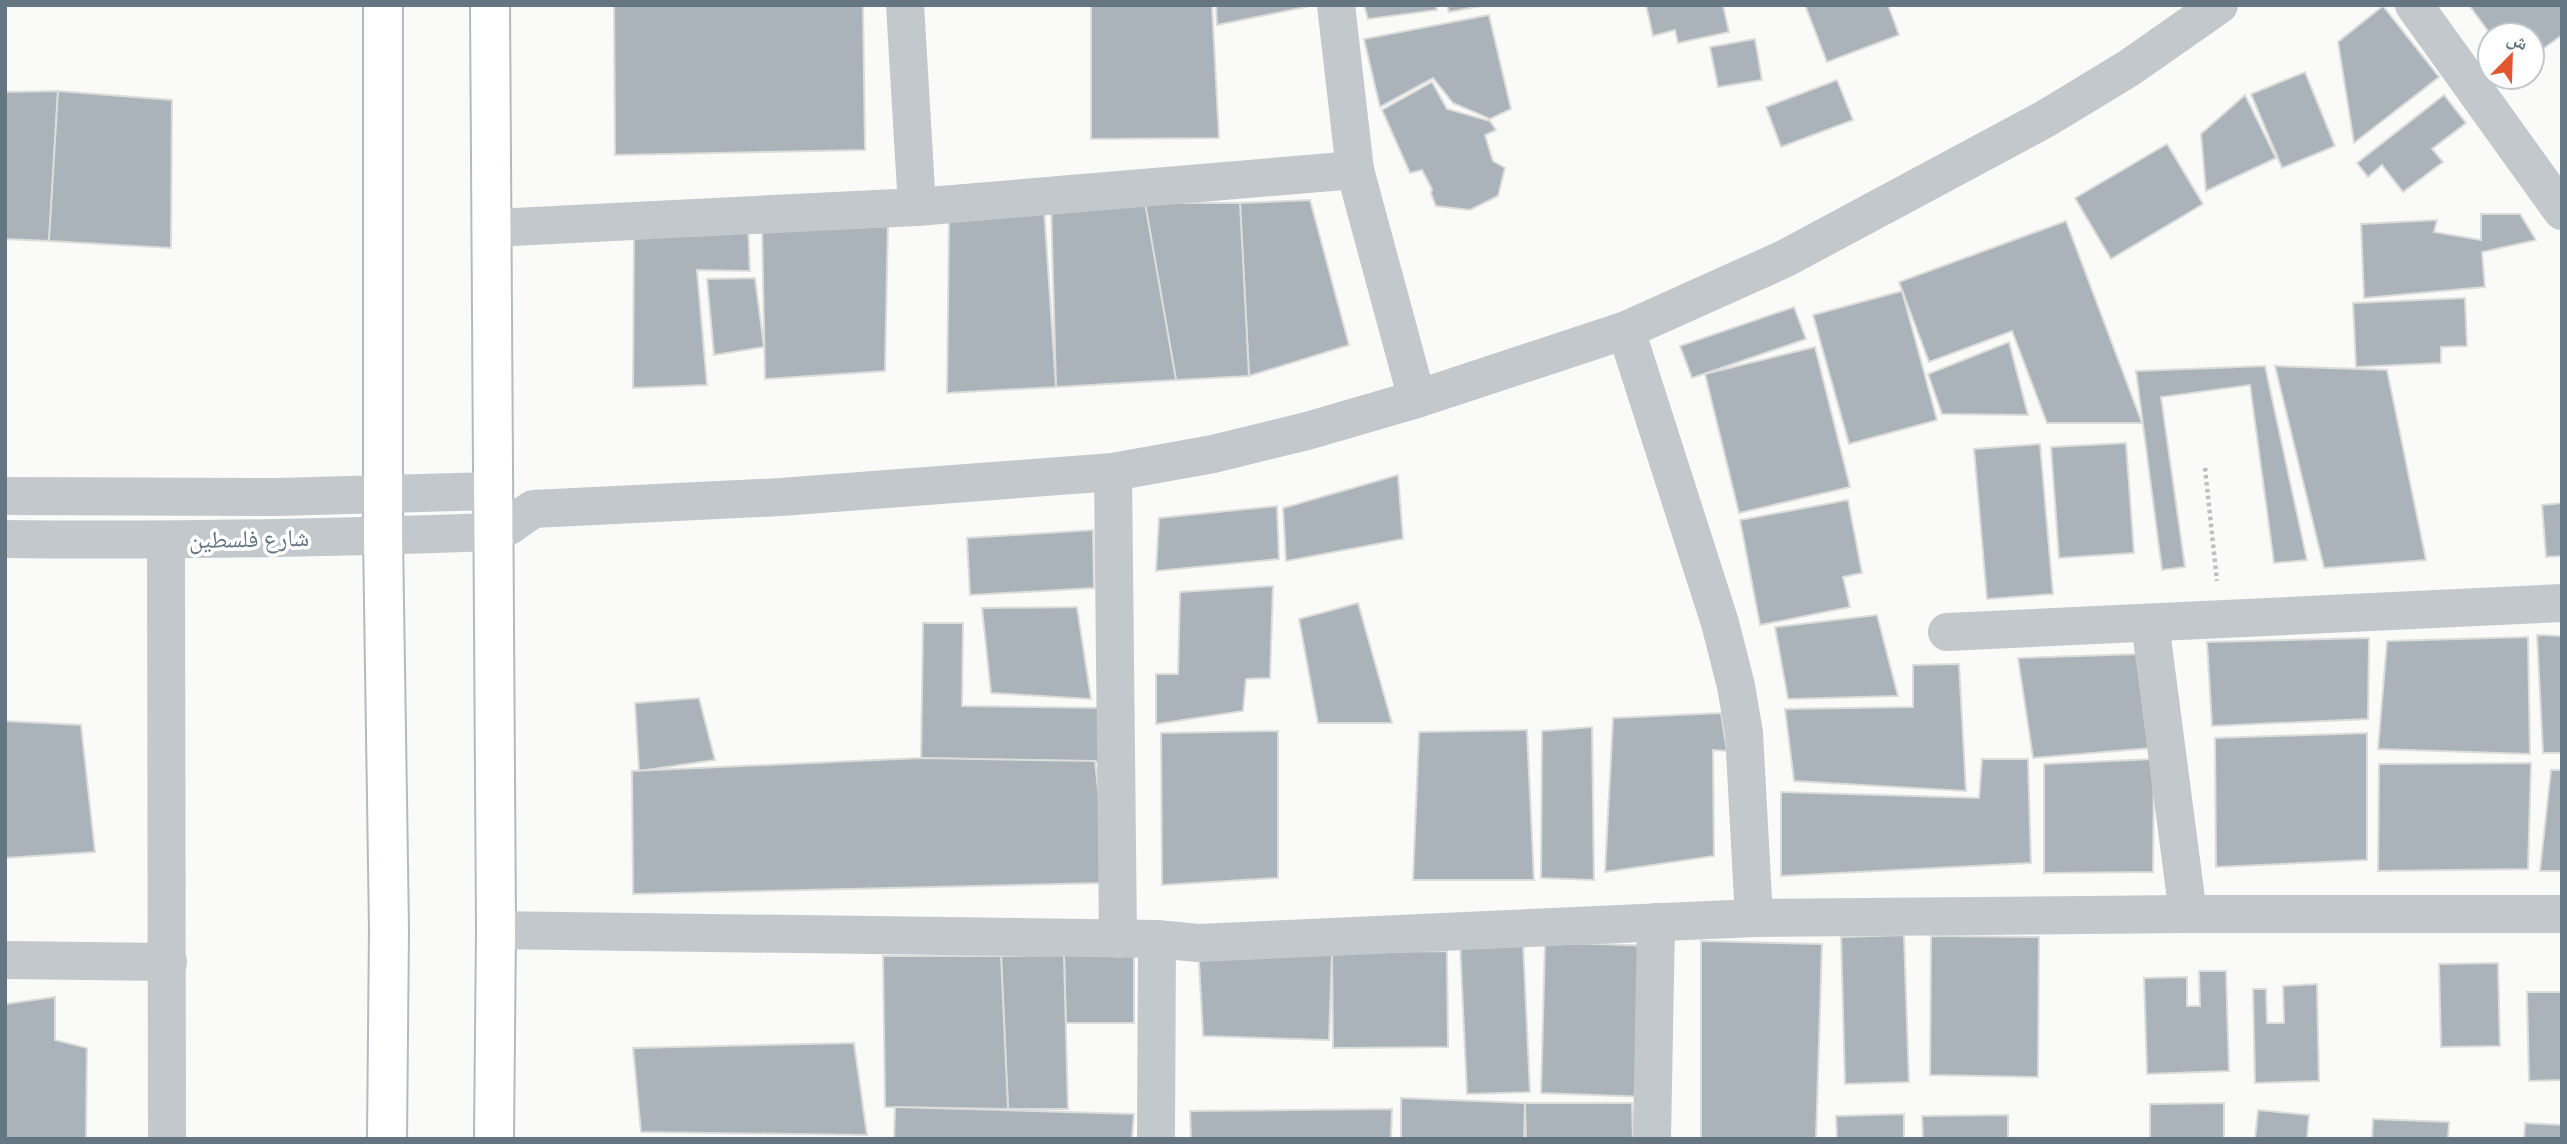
<svg xmlns="http://www.w3.org/2000/svg" width="2567" height="1144" font-family="'PT Sans Narrow','Noto Naskh Arabic',sans-serif">
<style>
.building{fill:#aab3b9;stroke:#dcdcda;stroke-width:2}
.lines{fill:none;stroke-linecap:round;stroke-linejoin:round}
.primary-casing{stroke:#b5babe;stroke-width:42}
.path{stroke:#bbbfc2;stroke-width:4.5;stroke-dasharray:3.5 3.5;stroke-linecap:butt}
.minor{stroke:#c3c8cc;stroke-width:38}
.tertiary{stroke:#c3c8cc;stroke-width:38}
.primary{stroke:#fff;stroke-width:38}
.labels{text-anchor:middle;stroke-width:7;stroke-linejoin:round;paint-order:stroke}
.street-label{font-size:24px;fill:#657683;stroke:#fff}
</style>
<rect width="100%" height="100%" fill="#fafaf8"/>
<!-- building -->
<g class="building">
<path d="M614,5h249l2,145 -250,5z"/>
<path d="M1091,5h121l7,133 -128,1z"/>
<path d="M1216,5h89l1,2 -89,18z"/>
<path d="M1364,5h72l1,5 -69,9z"/>
<path d="M1447,5h39l-37,7z"/>
<path d="M1646,5h77l6,27 -51,11 -3,-13 -22,6z"/>
<path d="M1805,5h83l11,30 -72,27z"/>
<path d="M2469,5h93v30l-30,22v-22h-41z"/>
<path d="M2383,6l56,71 -85,66 -16,-101z"/>
<path d="M1489,15l22,94 -21,10 -37,-16 -20,-25 -53,29 -16,-68z"/>
<path d="M1755,39l7,41 -44,7 -8,-40z"/>
<path d="M2305,72l30,74 -53,22 -31,-74z"/>
<path d="M1837,80l16,40 -72,27 -15,-40z"/>
<path d="M1432,82l15,27 43,12 6,9 -11,5 8,26 12,7 -7,28 -28,14 -34,-4 -5,-12 1,-5 -10,-19 -12,3 -28,-63z"/>
<path d="M58,91l-9,150 -44,-2v-147z"/>
<path d="M58,91l114,9 -1,148 -122,-7z"/>
<path d="M2245,95l31,63 -70,33 -5,-57z"/>
<path d="M2444,95l22,28 -34,26 11,13 -40,30 -21,-27 -14,12 -11,-14z"/>
<path d="M2167,144l36,60 -92,55 -36,-61z"/>
<path d="M1310,200l39,145 -100,31 -9,-173z"/>
<path d="M1145,203h95l9,173 -73,4z"/>
<path d="M1145,203l31,177 -120,7 -5,-183z"/>
<path d="M1044,208l12,179 -109,6 2,-176z"/>
<path d="M2481,214h39l16,26 -54,12 3,35 -121,11 -3,-74 76,-4 -3,12 47,8z"/>
<path d="M888,221l-3,150 -120,8 -3,-151z"/>
<path d="M2066,221l76,202h-95l-35,-92 -83,31 -30,-80z"/>
<path d="M748,225l2,46 -53,-1 10,115 -74,3 1,-156z"/>
<path d="M755,278l9,69 -50,8 -7,-76z"/>
<path d="M1902,291l35,129 -88,24 -36,-129z"/>
<path d="M2465,298l2,48 -26,1v16l-85,4 -3,-64z"/>
<path d="M1794,307l12,32 -114,39 -12,-32z"/>
<path d="M2009,342l19,73 -86,-1 -14,-40z"/>
<path d="M1815,347l35,140 -111,26 -34,-139z"/>
<path d="M2265,366l42,194 -33,3 -24,-178 -89,12 24,170 -23,3 -26,-199z"/>
<path d="M2275,366l112,4 39,190 -102,8z"/>
<path d="M2126,443l8,110 -75,5 -8,-111z"/>
<path d="M2040,444l13,150 -66,5 -13,-150z"/>
<path d="M1398,475l5,64 -117,22 -3,-53z"/>
<path d="M1848,500l14,73 -19,4 7,30 -90,18 -20,-105z"/>
<path d="M2562,503v53l-16,1 -4,-52z"/>
<path d="M1277,506l2,53 -123,12 3,-53z"/>
<path d="M1093,530l1,58 -124,7 -3,-57z"/>
<path d="M1273,586l-3,92 -24,1 -3,32 -87,13v-50h22l2,-82z"/>
<path d="M1358,603l34,120h-74l-19,-104z"/>
<path d="M1077,607l14,92 -100,-6 -9,-85z"/>
<path d="M1877,615l21,81 -110,3 -13,-72z"/>
<path d="M923,623h40l-1,83 148,2 -1,54 -188,-4z"/>
<path d="M2537,635l25,1v117h-19z"/>
<path d="M2528,637l2,117 -152,-5 9,-108z"/>
<path d="M2369,638l-1,81 -156,7 -5,-84z"/>
<path d="M2141,654l10,94 -118,10 -15,-100z"/>
<path d="M1959,664l7,127 -172,-10 -9,-72 128,-2v-42z"/>
<path d="M699,698l16,62 -76,11 -4,-68z"/>
<path d="M1721,713l6,38 -14,-1 1,106 -109,16 8,-154z"/>
<path d="M5,721l76,4 14,127 -90,6z"/>
<path d="M1592,727l2,153 -53,-2 1,-147z"/>
<path d="M1527,730l7,150h-121l6,-148z"/>
<path d="M1278,731v147l-116,7 -1,-152z"/>
<path d="M2367,733v127l-151,7 -1,-129z"/>
<path d="M921,758l174,3 6,57 1,65 -469,11 -1,-123z"/>
<path d="M1982,759h46l3,104 -250,13v-84l198,6z"/>
<path d="M2154,759l-1,113 -109,1v-109z"/>
<path d="M2531,763l-3,106 -150,2 1,-107z"/>
<path d="M2551,770h11v101h-22z"/>
<path d="M1904,935l5,147 -64,2 -4,-147z"/>
<path d="M1931,936l108,1 -1,140 -108,-2z"/>
<path d="M1701,941l121,3 -6,195h-115z"/>
<path d="M1523,942l7,150 -63,2 -7,-150z"/>
<path d="M1545,942l108,4 -5,151 -107,-4z"/>
<path d="M1198,943l134,9 -3,88 -126,-4z"/>
<path d="M1447,951l1,96 -115,1 -1,-96z"/>
<path d="M1134,953v70h-68l-2,-68z"/>
<path d="M1064,955l4,154h-60l-7,-153z"/>
<path d="M883,956h118l7,153 -123,-2z"/>
<path d="M2498,963l2,83 -59,1 -2,-83z"/>
<path d="M2199,971h27l3,100 -82,3 -3,-96 43,-1v29h13z"/>
<path d="M2317,984l2,97 -64,2 -2,-94h13l1,34h17l-1,-37z"/>
<path d="M2527,992h35v88l-33,1z"/>
<path d="M55,997v43l32,8 -1,91h-81v-135z"/>
<path d="M854,1043l13,92 -226,-3 -8,-84z"/>
<path d="M1401,1098l124,5 -1,36h-123z"/>
<path d="M1525,1103h107l1,36h-107z"/>
<path d="M2224,1103v36h-74v-35z"/>
<path d="M895,1107l239,7 -2,25h-238z"/>
<path d="M1392,1109l-1,30h-200l-1,-28z"/>
<path d="M2258,1110l51,5 -2,24h-52z"/>
<path d="M1904,1114v25h-67l-1,-23z"/>
<path d="M2008,1115v24h-85l-1,-23z"/>
<path d="M2373,1119l76,3 -1,17h-76z"/>
<path d="M2525,1123l37,2v14h-38z"/>
</g>
<g class="lines">
<defs>
<g id="primary">
<path d="M383,5v532l6,392 -2,210"/>
<path d="M490,5l6,925 -2,209"/>
</g>
</defs>
<!-- primary casing -->
<use href="#primary" class="primary-casing"/>
<!-- path -->
<path class="path" d="M2205,468l12,113"/>
<!-- minor -->
<g class="minor">
<path d="M905,5l12,202"/>
<path d="M1336,5l19,165 62,229"/>
<path d="M2414,5l148,206"/>
<path d="M491,228l426,-21 438,-37"/>
<path d="M1626,330l94,293 16,63 8,47 10,185"/>
<path d="M1113,472l5,467"/>
<path d="M493,532l16,-6 24,-17 248,-12 332,-25 100,-18 94,-23 110,-32 209,-69 158,-71 261,-140 84,-51 90,-63"/>
<path d="M166,541l1,598"/>
<path d="M2150,623l38,291"/>
<path d="M1947,632l615,-29"/>
<path d="M496,930l661,9 41,4 556,-25 434,-4h374"/>
<path d="M5,960l163,2"/>
<path d="M1156,1139l1,-200"/>
<path d="M1652,1139l4,-217"/>
</g>
<!-- tertiary -->
<g class="tertiary">
<path d="M5,496l272,1 215,-6"/>
<path d="M5,539c163,2 325,-1 488,-7"/>
</g>
<!-- primary -->
<use href="#primary" class="primary"/>
</g>
<g class="labels">
<!-- street labels -->
<g class="street-label">
<text transform="translate(249 539) rotate(-1)" y="8">شارع فلسطين</text>
</g>
</g>
<!-- border -->
<rect width="2567" height="1144" fill="none" stroke="#657683" stroke-width="14"/>
<!-- north arrow -->
<g transform="translate(2511 56) rotate(23)"><circle r="33" fill="#ffffff" stroke="#c1c8cd" stroke-width="2"/>
<path d="M0-5L12 26L0 18L-12 26Z" fill="#e4572e"/>
<text y="-10" font-size="19" font-weight="bold" text-anchor="middle" fill="#657683">ش</text>
</g>
</svg>
